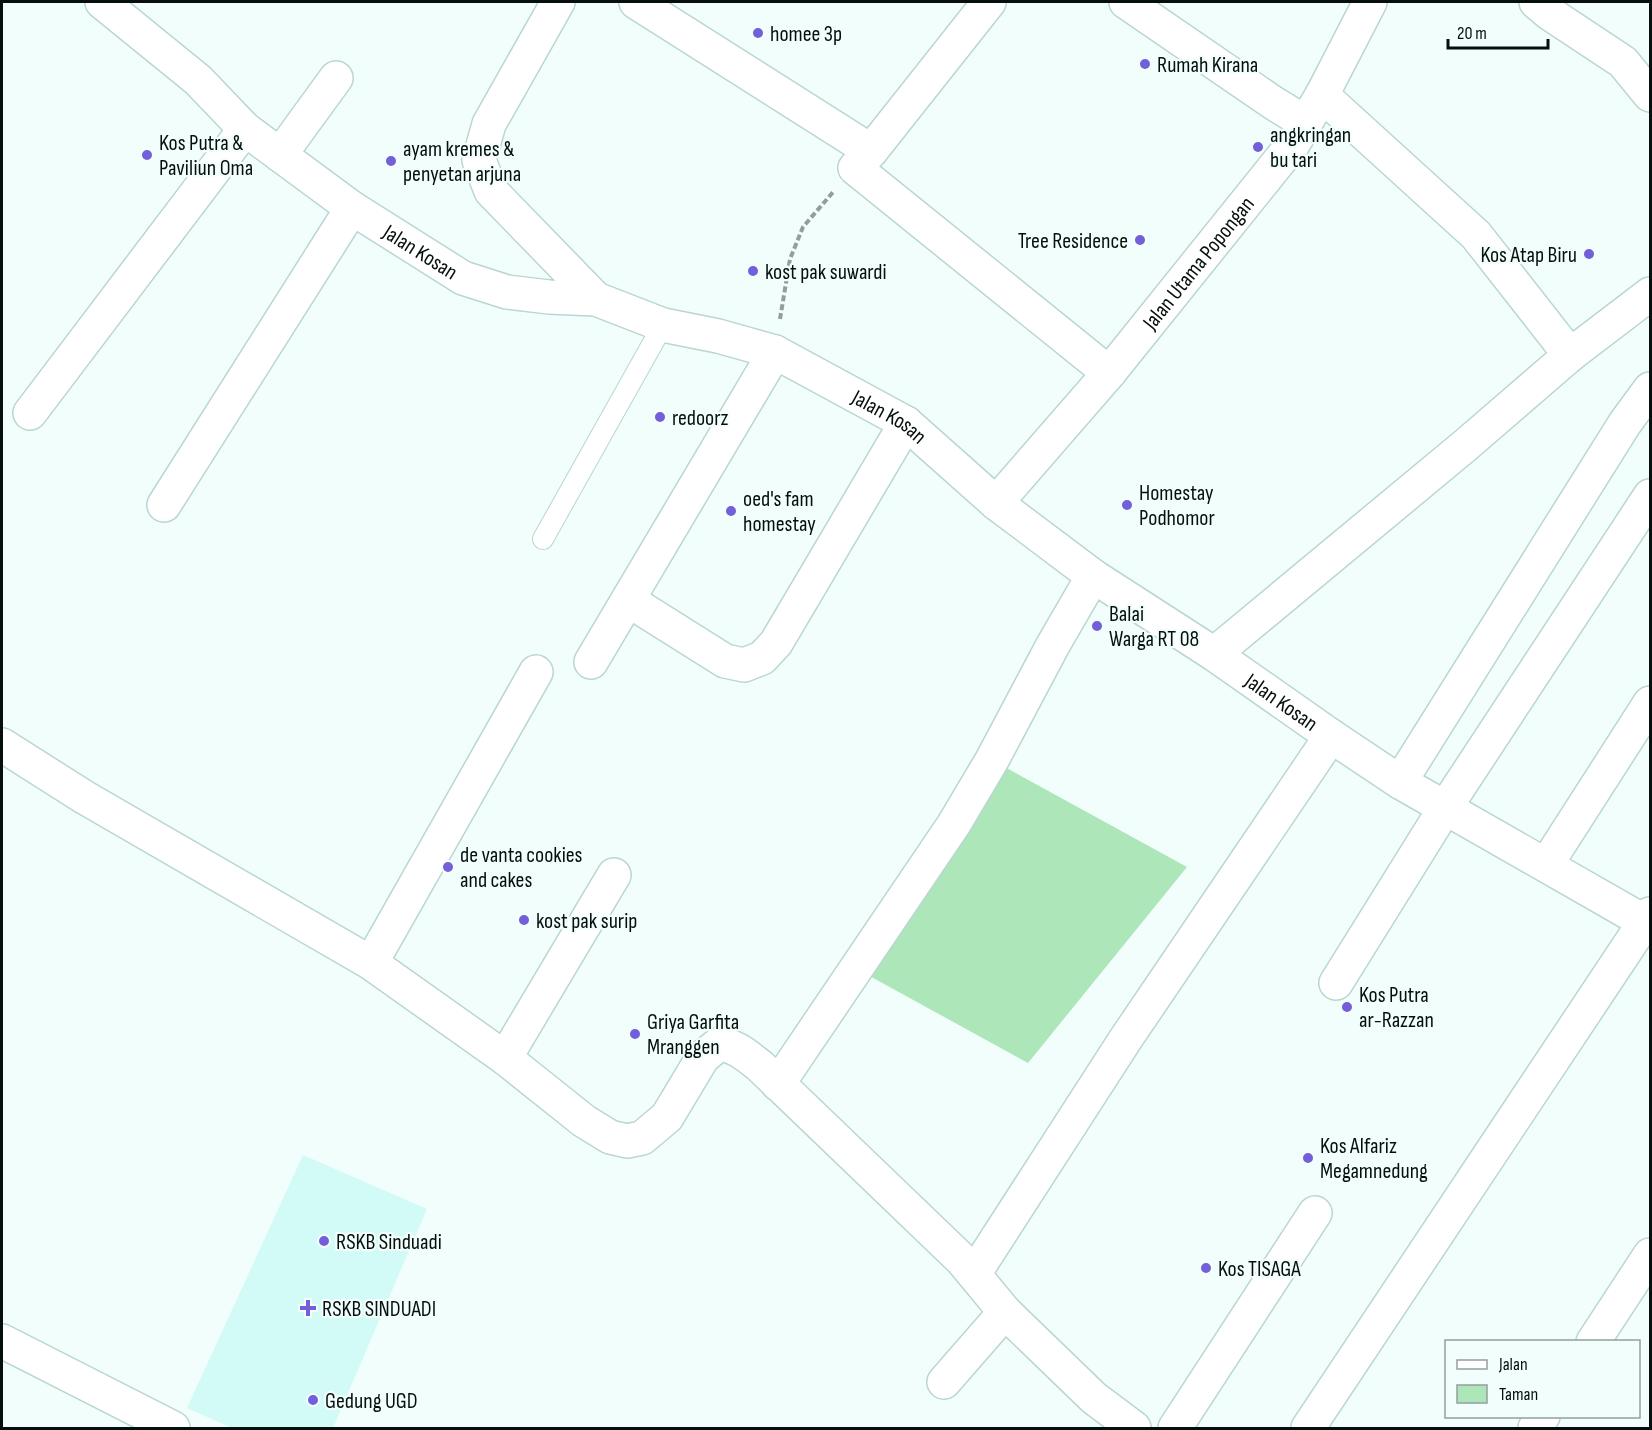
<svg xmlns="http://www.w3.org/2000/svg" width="1652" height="1430" font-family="'Sofia Sans Condensed',sans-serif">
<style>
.built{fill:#d2faf6}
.green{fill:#ade6b8}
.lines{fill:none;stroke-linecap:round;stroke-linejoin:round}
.service-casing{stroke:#b9d6d3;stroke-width:22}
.minor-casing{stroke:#b9d6d3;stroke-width:36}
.path{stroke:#939e9c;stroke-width:4;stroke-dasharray:6 3;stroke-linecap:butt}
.service{stroke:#fff;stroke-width:20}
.minor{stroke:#fff;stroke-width:33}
.poi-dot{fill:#725fd9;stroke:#f2fefc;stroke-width:2}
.labels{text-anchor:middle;stroke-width:4.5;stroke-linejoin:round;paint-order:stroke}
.poi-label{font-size:22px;fill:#060f0e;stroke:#f2fefc;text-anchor:start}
.street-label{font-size:22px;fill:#060f0e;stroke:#f2fefc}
</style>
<rect width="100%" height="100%" fill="#f2fefc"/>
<!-- built -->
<path class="built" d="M303,1155l124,54 -94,219h-101l-45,-20z"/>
<!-- green -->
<path class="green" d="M992,760l195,107 -159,196 -173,-95z"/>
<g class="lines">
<defs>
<path id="service" d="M543,539l120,-214"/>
<g id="minor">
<path id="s1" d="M102,2l96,78 47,49 107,79 111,70 44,14 42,5 47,2 67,26 55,11 57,16 131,71 90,80 97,73 121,78 117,82 69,46 245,140"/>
<path d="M558,2l-69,122 -10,36 12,31 105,108"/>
<path d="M636,2l235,149"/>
<path d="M1126,2l146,100 34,21"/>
<path d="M1536,2l13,11 74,49 27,33"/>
<path d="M1322,95l154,140 94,120"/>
<path d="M280,155l56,-77"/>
<path d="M857,166l14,-15 118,-149"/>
<path d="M855,168l254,205"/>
<path d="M30,413l215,-284"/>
<path id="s2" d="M996,503l113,-130 184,-229 29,-49 48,-93"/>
<path d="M164,505l188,-297"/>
<path d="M628,600l97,61 19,4 18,-7 14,-15 130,-220"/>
<path d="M1214,654l253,-210 103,-89 80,-61"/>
<path d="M591,662l184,-310"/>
<path d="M2,745l82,52 287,166 134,95 79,63 26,16 17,4 15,-3 25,-21 36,-60 16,-13c16,1 28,12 41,22l202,194 43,52 89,86 40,30"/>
<path d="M1400,782l225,-359 25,-34"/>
<path d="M1546,865l104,-162"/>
<path d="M371,963l165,-291"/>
<path d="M1336,983l109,-175 205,-312"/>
<path d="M505,1058l109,-183"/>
<path d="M778,1084l176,-260 38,-64 61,-115 40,-69"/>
<path d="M974,1274l151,-234 206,-304"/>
<path d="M2,1341l171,87"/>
<path d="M1593,1342l57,-87"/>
<path d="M944,1382l61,-70"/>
<path d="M1175,1428l140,-215"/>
<path d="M1308,1428l342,-514"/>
<path d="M1535,1428l8,-12"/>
</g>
</defs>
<!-- service casing -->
<use href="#service" class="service-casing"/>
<!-- minor casing -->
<use href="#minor" class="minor-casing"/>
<!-- path -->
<path class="path" d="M780,319l10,-60 13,-32 31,-36"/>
<!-- service -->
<use href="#service" class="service"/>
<!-- minor -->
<use href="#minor" class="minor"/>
</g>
<!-- markers -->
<g class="poi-dot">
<circle cx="758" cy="33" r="6"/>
<circle cx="1145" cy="64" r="6"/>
<circle cx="1258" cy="147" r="6"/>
<circle cx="147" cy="155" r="6"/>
<circle cx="391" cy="161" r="6"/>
<circle cx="1140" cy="240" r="6"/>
<circle cx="1589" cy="254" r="6"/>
<circle cx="753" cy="271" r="6"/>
<circle cx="660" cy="417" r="6"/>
<circle cx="1127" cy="505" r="6"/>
<circle cx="731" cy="511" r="6"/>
<circle cx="1097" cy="626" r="6"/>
<circle cx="448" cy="867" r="6"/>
<circle cx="524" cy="920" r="6"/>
<circle cx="1347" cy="1007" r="6"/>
<circle cx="635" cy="1034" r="6"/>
<circle cx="1308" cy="1158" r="6"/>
<circle cx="324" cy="1241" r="6"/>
<circle cx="1206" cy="1268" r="6"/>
<path d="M305 1299h6v6h6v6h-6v6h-6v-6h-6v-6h6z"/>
<circle cx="313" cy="1400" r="6"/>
</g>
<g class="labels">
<!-- poi labels -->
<g class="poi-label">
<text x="770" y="41">homee 3p</text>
<text x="1157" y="72">Rumah Kirana</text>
<text x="1270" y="142">angkringan<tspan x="1270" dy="25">bu tari</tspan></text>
<text x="159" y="150">Kos Putra &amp;<tspan x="159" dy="25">Paviliun Oma</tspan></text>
<text x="403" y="156">ayam kremes &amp;<tspan x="403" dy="25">penyetan arjuna</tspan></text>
<text x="1128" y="248" text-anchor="end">Tree Residence</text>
<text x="1577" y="262" text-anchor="end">Kos Atap Biru</text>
<text x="765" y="279">kost pak suwardi</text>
<text x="672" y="425">redoorz</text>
<text x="1139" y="500">Homestay<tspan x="1139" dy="25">Podhomor</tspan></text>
<text x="743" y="506">oed's fam<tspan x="743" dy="25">homestay</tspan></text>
<text x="1109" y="621">Balai<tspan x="1109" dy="25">Warga RT 08</tspan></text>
<text x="460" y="862">de vanta cookies<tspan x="460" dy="25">and cakes</tspan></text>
<text x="536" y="928">kost pak surip</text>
<text x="1359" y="1002">Kos Putra<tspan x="1359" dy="25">ar-Razzan</tspan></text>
<text x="647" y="1029">Griya Garfita<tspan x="647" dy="25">Mranggen</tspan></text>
<text x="1320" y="1153">Kos Alfariz<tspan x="1320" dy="25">Megamnedung</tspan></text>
<text x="336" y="1249">RSKB Sinduadi</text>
<text x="1218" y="1276">Kos TISAGA</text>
<text x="322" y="1316">RSKB SINDUADI</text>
<text x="325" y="1408">Gedung UGD</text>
</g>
<!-- street labels -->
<g class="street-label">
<text dy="8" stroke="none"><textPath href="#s1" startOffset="406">Jalan Kosan</textPath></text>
<text dy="8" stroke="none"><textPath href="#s2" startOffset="314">Jalan Utama Popongan</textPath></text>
<text dy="8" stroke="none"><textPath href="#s1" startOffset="910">Jalan Kosan</textPath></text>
<text dy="8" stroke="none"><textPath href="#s1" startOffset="1396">Jalan Kosan</textPath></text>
</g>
</g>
<!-- border -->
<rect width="1652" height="1430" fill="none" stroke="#060f0e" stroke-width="6"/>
<!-- legend -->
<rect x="1445" y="1340" width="195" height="78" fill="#f2fefc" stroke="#949e9d" stroke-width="1.5"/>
<rect x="1457" y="1360" width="30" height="9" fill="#ffffff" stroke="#949e9d" stroke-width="1.5"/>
<text x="1499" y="1370" font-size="18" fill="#060f0e">Jalan</text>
<rect x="1457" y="1385" width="30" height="18" fill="#ade6b8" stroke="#949e9d" stroke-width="1.5"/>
<text x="1499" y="1400" font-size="18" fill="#060f0e">Taman</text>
<!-- scale -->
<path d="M1448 39v9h100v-9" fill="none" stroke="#060f0e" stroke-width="3"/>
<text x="1457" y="39" font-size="18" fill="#060f0e" stroke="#f2fefc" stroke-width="4.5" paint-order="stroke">20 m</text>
</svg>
